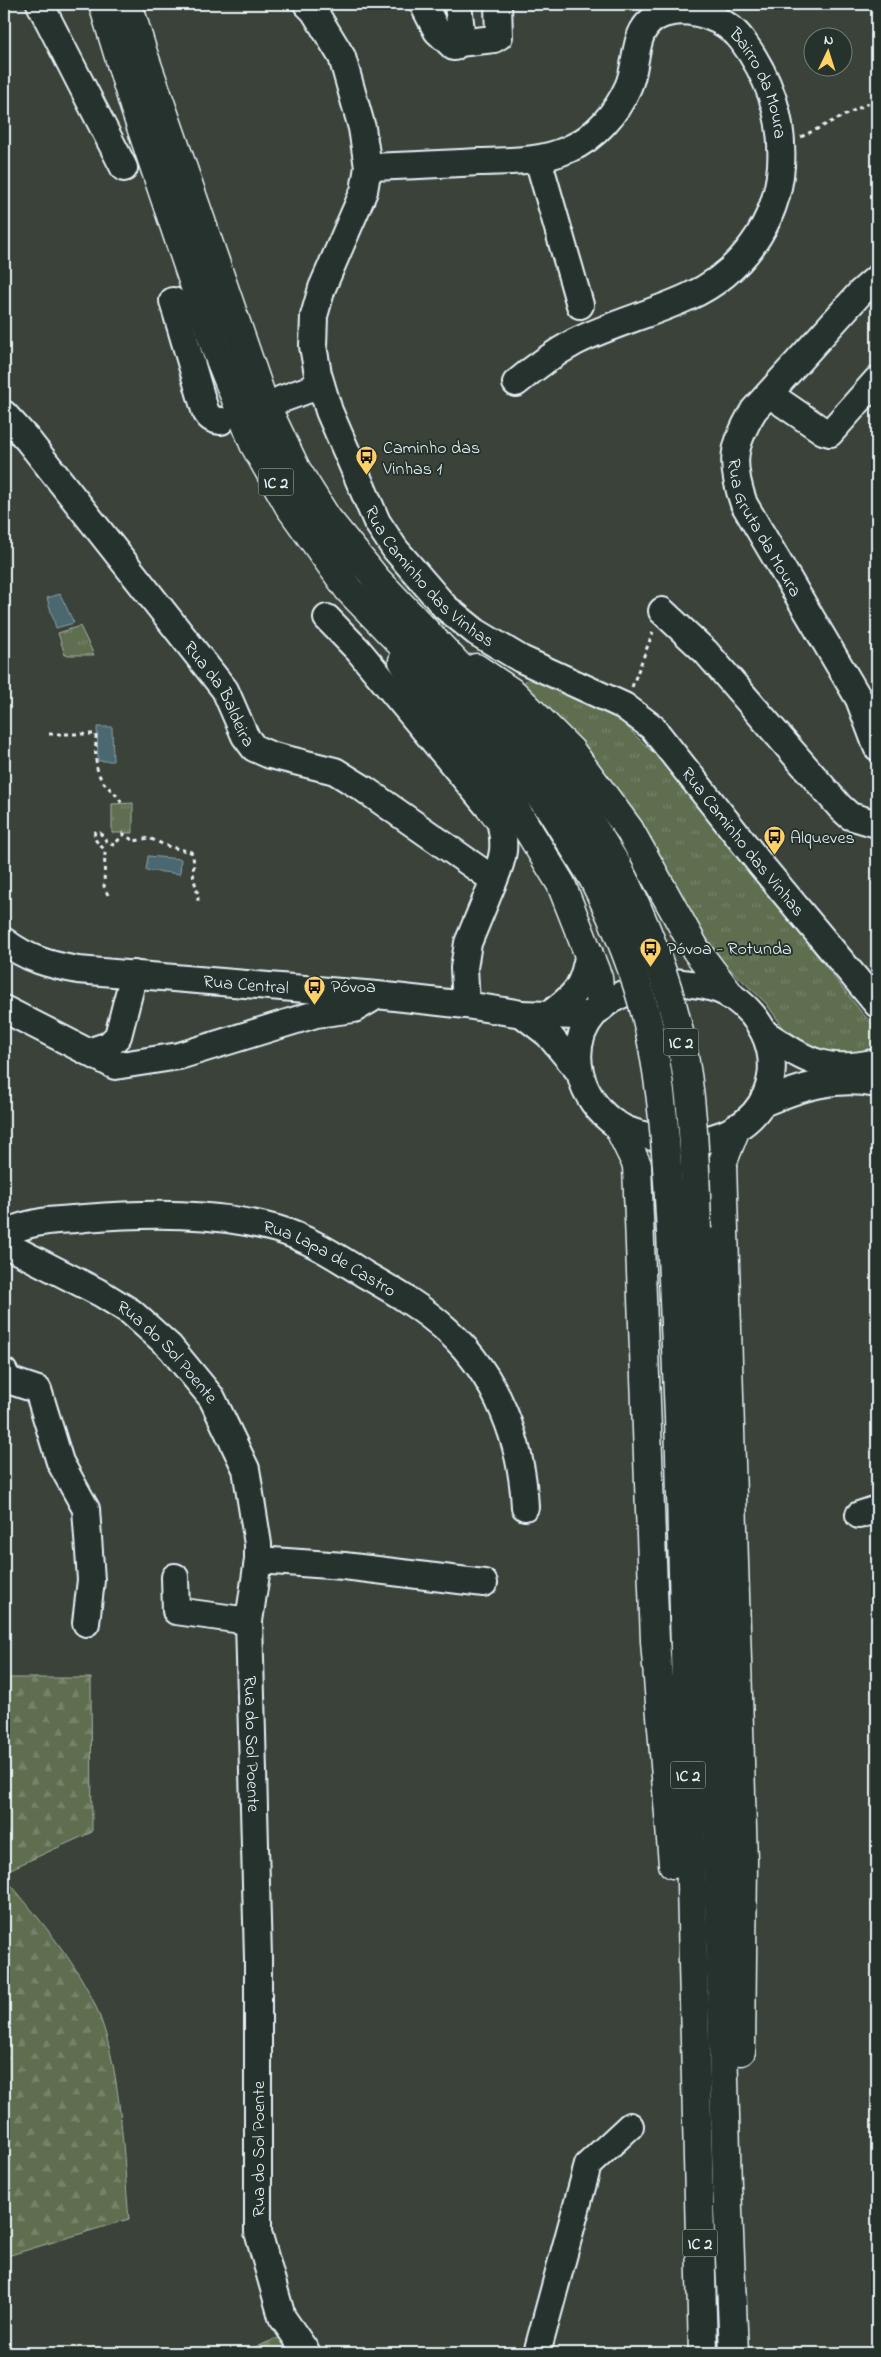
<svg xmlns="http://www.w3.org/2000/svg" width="881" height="2357" font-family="'Indie Flower',sans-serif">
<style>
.grass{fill:url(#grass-tufts);stroke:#a4b0a4}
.forest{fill:url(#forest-firs);stroke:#a4b0a4}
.water{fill:#4b6871;stroke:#8a9fa7}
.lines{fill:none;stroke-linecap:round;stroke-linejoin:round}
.minor-casing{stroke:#e8f1f8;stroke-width:30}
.highway-casing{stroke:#e8f1f8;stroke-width:31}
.path{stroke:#e8f1f8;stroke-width:3;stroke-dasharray:4 4;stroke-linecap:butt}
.minor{stroke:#26332d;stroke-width:26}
.highway{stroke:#26332d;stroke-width:28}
.highway-bridge-casing{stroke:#e8f1f8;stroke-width:31;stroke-linecap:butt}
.highway-bridge{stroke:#26332d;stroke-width:28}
.labels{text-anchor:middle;stroke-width:4;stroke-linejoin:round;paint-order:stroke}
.shield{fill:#26332d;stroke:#aeb8bb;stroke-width:1}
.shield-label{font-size:16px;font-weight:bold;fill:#e8f1f8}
.street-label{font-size:18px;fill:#e8f1f8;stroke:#26332d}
.poi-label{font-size:18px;fill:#e8f1f8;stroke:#26332d;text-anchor:start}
</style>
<defs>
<pattern id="grass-tufts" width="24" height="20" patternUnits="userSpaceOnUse" patternTransform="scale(1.25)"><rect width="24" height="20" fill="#5f6e50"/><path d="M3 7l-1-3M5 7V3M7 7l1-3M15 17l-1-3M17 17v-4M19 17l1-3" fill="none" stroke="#76836a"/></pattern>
<pattern id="forest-firs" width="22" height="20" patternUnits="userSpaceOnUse" patternTransform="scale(1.25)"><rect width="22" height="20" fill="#5f6e50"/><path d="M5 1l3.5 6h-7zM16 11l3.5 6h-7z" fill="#76836a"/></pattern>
</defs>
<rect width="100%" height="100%" fill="#3b4239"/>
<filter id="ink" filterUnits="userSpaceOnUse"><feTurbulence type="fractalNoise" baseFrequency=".02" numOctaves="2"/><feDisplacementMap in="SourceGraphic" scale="10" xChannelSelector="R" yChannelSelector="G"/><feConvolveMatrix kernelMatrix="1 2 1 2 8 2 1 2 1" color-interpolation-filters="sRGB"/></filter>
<g filter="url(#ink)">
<!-- grass -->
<g class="grass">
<path d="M80,626l14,29h-29l-7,-22z"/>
<path d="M534,674l88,41 1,8 28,28h9l145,180 -3,5 60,77 15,16v17l-16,7 -34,-1 -17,-5 -25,-17 -19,-27 -42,-40 -28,-40 -33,-62 -25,-40 -117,-136z"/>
<path d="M133,803v30h-21v-29z"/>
</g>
<!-- forest -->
<g class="forest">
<path d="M4,1678h87l1,154 -88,40z"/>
<path d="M4,1876c33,41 78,91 96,141 22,59 23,139 29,202l-125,38z"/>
<path d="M281,2337l15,16h-56z"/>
</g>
<!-- water -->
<g class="water">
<path d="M60,594l14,29 -18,5 -9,-30z"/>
<path d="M97,727h15l1,34h-15z"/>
<path d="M148,856l33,3 -1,15 -34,-4z"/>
</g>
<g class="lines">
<defs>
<g id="minor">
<path d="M40,4l84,164"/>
<path id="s1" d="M307,4l7,7 28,46 20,71 6,39 -4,24 -42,97 -8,28 -1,30 5,28 11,37 48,111 18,27 50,58 31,25 45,27 103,47 28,21 109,138 116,139"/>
<path d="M423,4l14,27 17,16 8,-7 -4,-36"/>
<path d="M459,43l35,-4 5,-3 -1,-32"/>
<path d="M538,159l42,146"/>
<path id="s2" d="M368,167c37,-1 74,-3 111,-5 31,-1 62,0 90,-13 26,-11 48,-37 59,-62 12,-26 2,-62 36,-73 27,-9 62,5 78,26 28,38 42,80 39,126 -4,58 -41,108 -93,131 -37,17 -77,27 -113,45 -22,12 -40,25 -59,41"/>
<path id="s3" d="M877,278l-16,14 -107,118c-22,36 -24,54 -10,94l115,195 18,48"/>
<path d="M173,301l32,109c4,8 7,10 16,11"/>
<path d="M769,394l54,37 7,2 47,-53"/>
<path d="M282,399l39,-14"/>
<path id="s4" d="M4,414l23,25 198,251 20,46 9,12 16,7 65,16 29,18 130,91 -26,63 -4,25 2,37"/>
<path d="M662,611l44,41 134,155 10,9 27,8"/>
<path d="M327,618l31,32 142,171c6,24 4,36 -6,59"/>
<path id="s5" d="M4,941c23,18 46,24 74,29l299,25 89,10 56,9 53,2 19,-2"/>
<path d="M673,982c19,2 42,3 58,14 60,39 54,123 -19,142 -15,4 -33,3 -48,1 -16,-2 -33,-6 -47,-14 -37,-24 -53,-76 -23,-111 18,-21 53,-29 79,-32z"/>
<path d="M4,1009l84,43 21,-7 9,-9 16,-62"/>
<path d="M522,1014l26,20 30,36"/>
<path d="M550,1014c28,-21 33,-27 39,-62"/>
<path d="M766,1034c41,27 60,40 111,28"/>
<path d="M88,1052l27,14 64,-10 137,-42 38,-5 17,-10"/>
<path d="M763,1103c38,-16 72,-27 114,-19"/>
<path id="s6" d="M4,1233c10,-4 21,-8 32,-10 16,-4 33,-3 49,-5 64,-5 130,-6 192,11 31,9 60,28 87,45 30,17 59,34 84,57 49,45 74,111 77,176"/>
<path id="s7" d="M4,1239l10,10 88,45 29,18 39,35 42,51 34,71 12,75v16l-9,61 9,337v274l24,85 25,36"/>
<path d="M4,1372l4,8 30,10 22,72 26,47 5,71 -5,43"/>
<path d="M859,1515l18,-6"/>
<path d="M258,1560l86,6 140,17"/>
<path d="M175,1577l1,34 73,10"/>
<path d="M537,2353l51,-188 42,-39"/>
</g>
<g id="highway">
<path d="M103,4l31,102 83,246 37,92 35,62 60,84 150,155 52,65 42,68"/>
<path d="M128,4l15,49 119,345 34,71 30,48 52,64 138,145 66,83 35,57"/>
<path d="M403,661l21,35 87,106 50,82 37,94 3,29"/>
<path d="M476,668l37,25 58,58 58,78 67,121 34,45"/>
<path d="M618,1126l19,39 18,476 18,223"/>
<path d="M736,1128l-14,36 21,697 -2,190"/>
<path d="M697,1229l10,247 20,710 7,167"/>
<path d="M671,1232l8,184 24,937"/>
</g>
</defs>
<!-- minor casing -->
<use href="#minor" class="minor-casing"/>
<!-- highway casing -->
<use href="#highway" class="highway-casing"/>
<!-- path -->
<g class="path">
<path d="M801,137l76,-38"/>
<path d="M632,687l21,-55"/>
<path d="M49,734h47c0,16 -3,36 8,49 8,9 12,9 18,21"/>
<path d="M122,833l12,8 15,-3 18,8 24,6c5,9 1,18 3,28 3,9 4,14 4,24"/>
<path d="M108,895l-4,-9 1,-35c-4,-7 -13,-10 -10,-19l5,1 8,10 6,2 9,-10"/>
</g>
<!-- minor -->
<use href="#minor" class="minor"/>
<!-- highway -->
<use href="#highway" class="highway"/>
<defs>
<g id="highway-bridge">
<path d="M617,866c27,53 50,111 63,170 14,63 15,128 17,193"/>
<path d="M593,878c24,48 44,97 56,150 15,67 18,136 22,204"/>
</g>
</defs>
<!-- highway-bridge casing -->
<use href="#highway-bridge" class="highway-bridge-casing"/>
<!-- highway-bridge -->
<use href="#highway-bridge" class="highway-bridge"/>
</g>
</g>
<!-- icons -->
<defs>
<symbol id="bus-pin" viewBox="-11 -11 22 30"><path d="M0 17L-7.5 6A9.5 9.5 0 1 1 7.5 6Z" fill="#ffd166" stroke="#26332d"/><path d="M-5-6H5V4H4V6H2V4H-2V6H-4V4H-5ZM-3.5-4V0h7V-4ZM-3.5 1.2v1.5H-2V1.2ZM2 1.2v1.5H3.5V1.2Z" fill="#111"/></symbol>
</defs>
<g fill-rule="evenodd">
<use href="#bus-pin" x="354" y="444" width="25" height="34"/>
<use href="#bus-pin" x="762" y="824" width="25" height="34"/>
<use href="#bus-pin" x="638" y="936" width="25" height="34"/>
<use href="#bus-pin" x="302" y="974" width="25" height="34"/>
</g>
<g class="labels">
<!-- shield labels -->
<g class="shield">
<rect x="258.5" y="468.5" width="35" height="27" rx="4"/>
<rect x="663.5" y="1028.5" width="35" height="27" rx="4"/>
<rect x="670.5" y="1761.5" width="35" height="27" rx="4"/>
<rect x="682.5" y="2229.5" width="35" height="27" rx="4"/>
</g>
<g class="shield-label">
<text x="276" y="488">IC 2</text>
<text x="681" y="1048">IC 2</text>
<text x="688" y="1781">IC 2</text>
<text x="700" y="2249">IC 2</text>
</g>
<!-- street labels -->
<g class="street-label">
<text dy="6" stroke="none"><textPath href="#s2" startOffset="510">Bairro da Moura</textPath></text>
<text dy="6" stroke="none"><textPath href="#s3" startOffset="309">Rua Gruta da Moura</textPath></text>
<text dy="6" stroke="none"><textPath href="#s1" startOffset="630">Rua Caminho das Vinhas</textPath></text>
<text dy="6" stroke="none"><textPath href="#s4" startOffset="354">Rua da Baldeira</textPath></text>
<text dy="6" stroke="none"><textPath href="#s1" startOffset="1050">Rua Caminho das Vinhas</textPath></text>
<text dy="6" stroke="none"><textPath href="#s5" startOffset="249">Rua Central</textPath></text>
<text dy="6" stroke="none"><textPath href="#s6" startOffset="336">Rua Lapa de Castro</textPath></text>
<text dy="6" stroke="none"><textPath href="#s7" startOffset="201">Rua do Sol Poente</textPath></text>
<text dy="6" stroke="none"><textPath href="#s7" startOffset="621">Rua do Sol Poente</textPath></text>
<text transform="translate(258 2149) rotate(-90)" y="6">Rua do Sol Poente</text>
</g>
<!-- poi labels -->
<g class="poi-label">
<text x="383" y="453">Caminho das<tspan x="383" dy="21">Vinhas 1</tspan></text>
<text x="790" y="843">Alqueves</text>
<text x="667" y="954">Póvoa - Rotunda</text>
<text x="331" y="992">Póvoa</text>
</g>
</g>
<!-- margin -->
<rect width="881" height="2357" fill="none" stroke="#26332d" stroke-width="20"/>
<rect x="10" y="10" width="861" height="2337" fill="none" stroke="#e8f1f8" stroke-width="2" filter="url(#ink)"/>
<!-- north arrow -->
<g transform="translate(828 52) rotate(4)"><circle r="24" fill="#26332d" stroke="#747f7e"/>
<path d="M0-4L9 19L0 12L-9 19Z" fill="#ffd166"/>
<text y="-8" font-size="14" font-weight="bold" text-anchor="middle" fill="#e8f1f8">N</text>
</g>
</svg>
